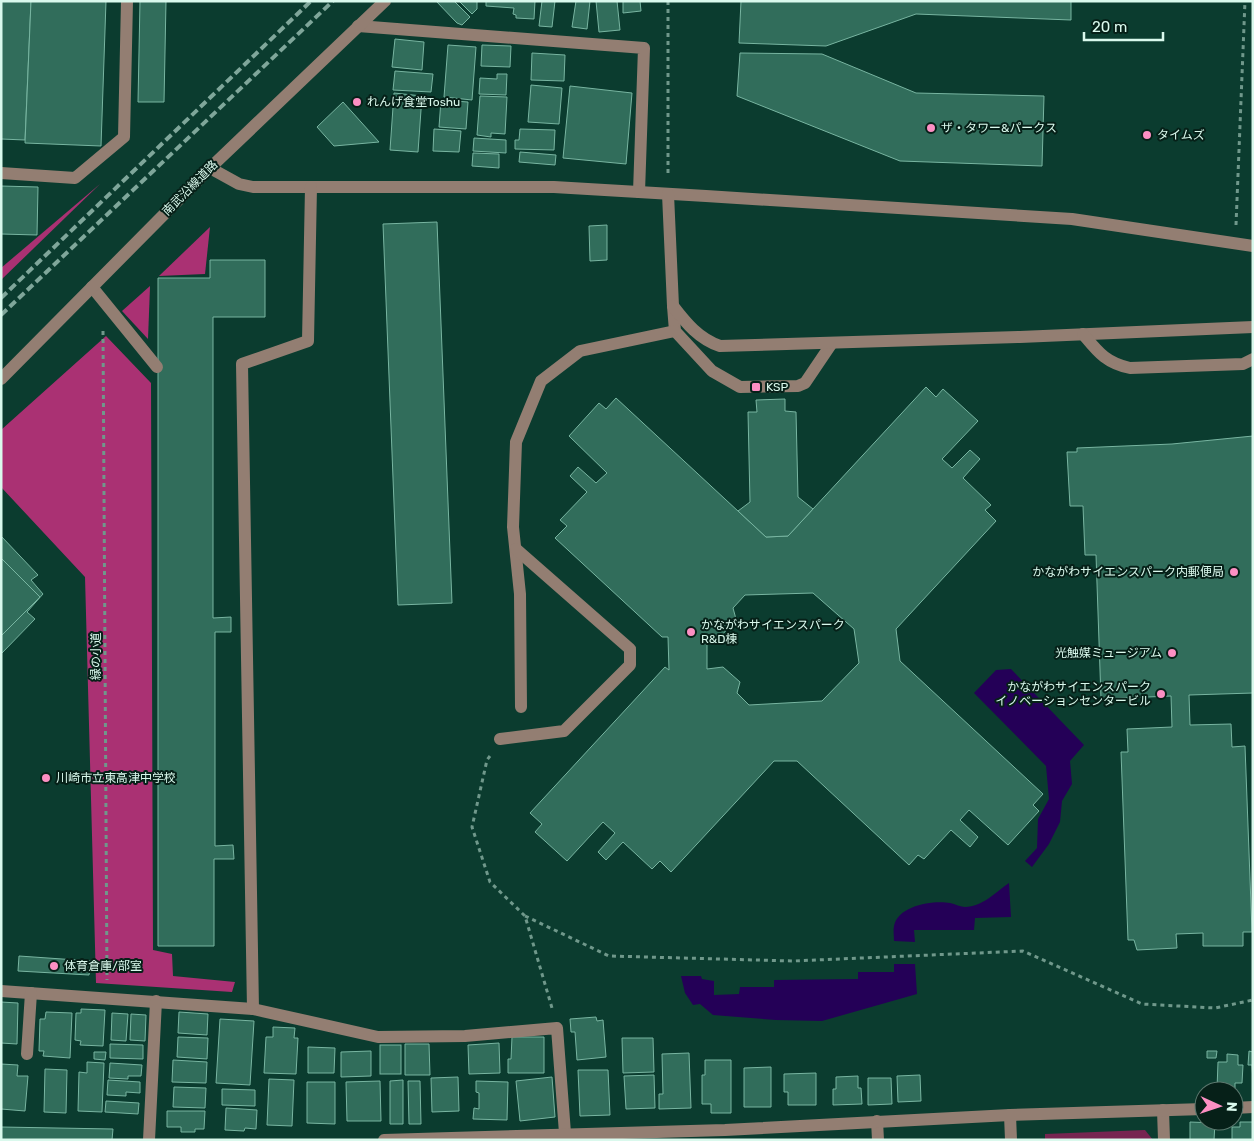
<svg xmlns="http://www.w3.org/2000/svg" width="1254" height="1141" font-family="Rubik,'Noto Sans JP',sans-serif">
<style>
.green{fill:#772551}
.forest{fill:#aa3173}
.water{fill:#240057}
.building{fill:#316d5b;stroke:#78b5a1;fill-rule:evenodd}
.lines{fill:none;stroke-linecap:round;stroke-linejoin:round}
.path{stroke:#70988b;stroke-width:3;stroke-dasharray:4 4;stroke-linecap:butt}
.minor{stroke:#937e72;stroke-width:12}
.rail{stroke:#7fa69a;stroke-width:4;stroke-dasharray:8 4;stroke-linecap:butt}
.poi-dot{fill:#fc8fc3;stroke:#062018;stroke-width:2}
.labels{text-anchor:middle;stroke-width:4;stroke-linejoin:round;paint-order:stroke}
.poi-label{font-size:12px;fill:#daf9ed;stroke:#062018;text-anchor:start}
.street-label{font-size:12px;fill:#daf9ed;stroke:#062018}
</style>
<rect width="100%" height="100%" fill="#0b3c2f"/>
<!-- green -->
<path class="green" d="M1145,1130l8,10h-108v-6z"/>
<!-- forest -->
<g class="forest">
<path d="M100,184l-99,96v-12z"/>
<path d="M210,227l-5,47 -46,2z"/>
<path d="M150,286v1l-2,52 -26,-28z"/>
<path d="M106,336l45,47 2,567 19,4 1,22 62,6 -3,10 -136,-9 -11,-406 -84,-90v-57z"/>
</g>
<!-- water -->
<g class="water">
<path d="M1011,669l73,76 -14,16 2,23 -10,17 -2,21 -11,22 -17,23 -7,-6 12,-13 1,-29 11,-20 -3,-33 -72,-73 22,-23z"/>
<path d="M1009,883l2,34 -36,1 -1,12h-60l1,12 -21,-1c0,-5 -1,-11 0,-15 4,-21 40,-26 56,-23 5,1 11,4 15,4 17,0 31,-15 44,-24z"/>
<path d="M894,964h21l2,30 -95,27 -46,-1 -63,-5 -13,-11 -7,1 -8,-12 -4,-17h20l1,3 12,2v14l25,-1 1,-7h34v-7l84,-1v-7h36z"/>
</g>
<!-- building -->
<g class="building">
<path d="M1,1h30l-6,139 -24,-1z"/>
<path d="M31,1h75l-5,145 -76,-3z"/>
<path d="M140,1h26l-2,101h-26z"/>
<path d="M436,1h18l16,16 -8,8 -5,-2z"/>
<path d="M459,1h18v8l-5,5z"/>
<path d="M486,1h49l-1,18 -18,-1v-3l-3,-1 1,-6 -28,-2z"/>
<path d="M542,1h13l-3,26 -13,-1z"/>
<path d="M576,1h14l-3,28 -15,-2z"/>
<path d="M596,1h21l3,29 -21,2z"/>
<path d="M623,1h17l1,10 -18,2z"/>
<path d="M741,1h330v19l-155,-6 -90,32 -87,-3z"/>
<path d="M395,39l29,3 -2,28 -30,-3z"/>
<path d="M448,45l28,2 -4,53 -28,-3z"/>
<path d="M482,45l29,1 -1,21 -29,-1z"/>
<path d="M532,53l33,2 -1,26 -33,-1z"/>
<path d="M740,53l82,1 94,39 128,3 -2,70 -142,-5 -163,-65z"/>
<path d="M395,71l38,3 -2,18 -38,-2z"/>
<path d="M497,74h10l-1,21 -27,-1 1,-16 17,1z"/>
<path d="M531,85l31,3 -3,36 -31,-2z"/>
<path d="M570,86l62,7 -6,71 -63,-6z"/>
<path d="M394,93l28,3 -4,56 -28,-2z"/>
<path d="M480,96l27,1 -2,37 -14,-1v4l-14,-2z"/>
<path d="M441,100l27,2 -2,27 -27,-2z"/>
<path d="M343,102l36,40 -45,4 -17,-19z"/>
<path d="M434,129l27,2 -2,21 -26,-1z"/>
<path d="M520,129l35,1 -1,20 -39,-1v-9h4z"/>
<path d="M474,138l32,2v13l-33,-2z"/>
<path d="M520,152l36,3 -1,10 -36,-3z"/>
<path d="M473,153l26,1v14l-27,-2z"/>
<path d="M1,186l37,1 -1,48 -36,-1z"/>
<path d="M437,222l15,381 -54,2 -15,-381z"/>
<path d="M607,225v35l-17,1 -1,-35z"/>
<path d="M210,260h55v57h-52v301l18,-1v15h-16v214l18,-1 1,14h-20v87h-56v-668h52z"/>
<path d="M926,387l10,10 7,-8 35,32 -36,38 10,9 18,-18 10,9 -17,19 28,27 -6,5 11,11 -100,108 4,32 143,133 -10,11 6,6 -31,34 -39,-35 -9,10 18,17 -8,10 -19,-17 -27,29 -6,-4 -9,10 -112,-104h-23l-103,111 -11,-11 -8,8 -29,-27 -17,18 -8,-8 17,-19 -12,-11 -36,39 -32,-29 7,-8 -12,-11 135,-146 4,3 -1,-33h-6l-107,-99 12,-12 -7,-6 27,-28 -17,-16 8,-9 18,16 11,-10 -38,-37 30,-33 7,6 10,-11 150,139 22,-1zM813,593l41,36 5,34 -37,38 -73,4 -12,-12 3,-11 -17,-15 -16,2v-33l15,-1 14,-16 -3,-11 12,-13z"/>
<path d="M785,399v12l11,1 2,85 15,12 -25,27 -22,1 -28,-26 12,-9 -2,-90h9l-1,-12z"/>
<path d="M1253,436v257l-64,2 1,30 41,-1 1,23 13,-1 7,186h-9v14h-40v-13l-27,1 1,14 -40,2 -3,-10h-6l-7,-188h7l-1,-23 45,-2 -1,-31 -70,3 -5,-144h-11l-2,-49h-13l-3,-54h10v-4l95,-4z"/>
<path d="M1,536l37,39 -7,5 12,14 -16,18 8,7 -34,35z"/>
<path d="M1,558l39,39 -39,39z"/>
<path d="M19,956l72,5 -2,14 -71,-4z"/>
<path d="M1,1002l17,1 -1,41 -16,-1z"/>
<path d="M81,1009l24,1 -2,36 -23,-1 1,-4 -6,-1 1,-27h5z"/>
<path d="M46,1012l26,1 -2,45 -27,-2 1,-5h-5l1,-32h5z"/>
<path d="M179,1012l29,2 -1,21 -29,-2z"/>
<path d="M112,1013l16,1 -2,27 -15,-1z"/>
<path d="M131,1014l15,1 -1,26 -15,-1z"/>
<path d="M596,1017l1,4 6,-1 3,37 -29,3 -2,-28h-4l-1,-13z"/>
<path d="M220,1019l34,2 -4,64 -34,-2z"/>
<path d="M273,1027l22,1 -1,10h4l-2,36 -32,-1 2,-36h7z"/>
<path d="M178,1037l30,1 -1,21 -30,-2z"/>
<path d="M512,1037h32v36h-36v-14h3z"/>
<path d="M622,1038h31l1,34 -31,1z"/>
<path d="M499,1043l1,30 -31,1 -1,-29z"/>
<path d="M110,1044l33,1v14l-33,-1z"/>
<path d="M405,1044h24l1,31h-25z"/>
<rect x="380" y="1045" width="21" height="29"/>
<path d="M308,1047l27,1 -1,25h-26z"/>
<path d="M371,1051v25l-30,1v-25z"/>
<path d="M1207,1051h10l-1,7h-9z"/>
<path d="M1249,1051l4,1v31l-1,-18h-4z"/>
<path d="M94,1052h12l-1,8 -11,-1z"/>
<path d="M689,1053l2,55 -32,1v-15h4l-1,-40z"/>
<path d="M1227,1054l11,1v10h5l-1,18h-7v7l-18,-1 1,-27h9z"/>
<path d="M173,1060l34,2 -1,21 -34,-1z"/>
<path d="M705,1060h26v53h-20v-9h-9v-29h3z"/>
<path d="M87,1062l17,1 -2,49 -24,-1 1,-39 8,1z"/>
<path d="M110,1063l32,2 -1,11h-13v3l-19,-1z"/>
<path d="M1,1064l17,1 -1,11h11l-3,35 -24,-2z"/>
<path d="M771,1067v40h-27v-39z"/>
<path d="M45,1069l22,1 -1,43 -22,-1z"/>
<path d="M578,1070h30l2,45 -30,1z"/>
<path d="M816,1073v32h-28v-13h-4v-18z"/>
<path d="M654,1075l1,33 -29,1 -2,-33z"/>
<path d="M920,1075l1,26 -23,1 -1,-26z"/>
<path d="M858,1076v12h3l1,16 -29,1v-16h3v-12z"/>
<path d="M458,1077l1,34 -27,1 -1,-34z"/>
<path d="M552,1077l3,40 -35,4 -4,-40z"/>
<path d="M868,1078h23l1,26 -24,1z"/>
<path d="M269,1079l25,1 -2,46 -25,-1z"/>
<path d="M108,1080l32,2v11l-14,-1v4l-19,-1z"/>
<path d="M403,1080v44h-13v-43z"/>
<path d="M380,1081l1,40h-34l-1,-39z"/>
<path d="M408,1081h12l1,43h-12z"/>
<path d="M476,1081l32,1 -1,38 -34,-1 1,-11 5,1v-16l-3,-1z"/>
<path d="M307,1082h28v42l-28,-1z"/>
<path d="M174,1087l32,1 -1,20 -32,-1z"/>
<path d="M222,1089l33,1v16l-33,-1z"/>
<path d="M106,1101l33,2 -1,11 -33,-2z"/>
<path d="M226,1108l31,2 -1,19 -11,-1 -1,3 -19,-1z"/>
<path d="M167,1111h38l-1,18h-9v3h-14v-5h-14z"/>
<path d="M1190,1122l25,1 -1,17h-24z"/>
<path d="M1240,1122h13v18h-21v-13h8z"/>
<path d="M1,1127l112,2 -1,11h-111z"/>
</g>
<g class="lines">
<!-- path -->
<g class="path">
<path d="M668,1v174"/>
<path d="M1236,225l9,-224"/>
<path d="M103,331l4,649"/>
<path d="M490,756l-3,4 -15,67 18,55 35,34 27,92"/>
<path d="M525,916l84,40 184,5 230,-10 119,53 73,4 38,-8"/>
</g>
<!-- minor -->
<g class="minor">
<path d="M358,26l286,22 -5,144"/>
<path d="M210,168l29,16 14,3h301l152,9 366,23 181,27"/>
<path d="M1,173l74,5 49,-41 3,-136"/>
<path d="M668,194l5,112 2,25 37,40 28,16 58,-1 7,-3 27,-40"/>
<path d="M92,287l65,80"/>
<path d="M673,306c13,17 26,33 47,40l300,-9 233,-10"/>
<path d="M1083,334c15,18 23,29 47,34l113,-4 10,-5"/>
<path d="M1,379l209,-211 175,-167"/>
<path d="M521,707l-1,-113 -7,-67 3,-85 25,-61 39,-30 95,-20"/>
<path d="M500,739l64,-8 66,-66v-16l-114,-100"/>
<path d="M1,991l252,18 125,28 87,-1 92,-8 8,105"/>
<path d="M253,1009l-11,-645 66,-23 3,-154"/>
<path d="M27,1054l4,-61"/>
<path d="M1234,1108l19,-1"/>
<path d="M1163,1110l1,30"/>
<path d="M1010,1115l1,25"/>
<path d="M877,1121l1,19"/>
<path d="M149,1140l7,-139"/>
<path d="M384,1140l341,-10 285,-15 194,-6"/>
</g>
<!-- rail -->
<g class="rail">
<path d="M1,298l310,-297"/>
<path d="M1,315l332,-314"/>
</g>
</g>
<!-- markers -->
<g class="poi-dot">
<circle cx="357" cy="102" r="5"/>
<circle cx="931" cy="128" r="5"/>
<circle cx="1147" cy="135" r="5"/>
<rect x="751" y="382" width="10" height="10" rx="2.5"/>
<circle cx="1234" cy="572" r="5"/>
<circle cx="691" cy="632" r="5"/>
<circle cx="1172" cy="653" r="5"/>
<circle cx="1161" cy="694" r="5"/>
<circle cx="46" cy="778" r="5"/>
<circle cx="54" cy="966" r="5"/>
</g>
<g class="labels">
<!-- poi labels -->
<g class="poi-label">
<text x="367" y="106">れんげ食堂Toshu</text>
<text x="941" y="132">ザ・タワー&amp;パークス</text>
<text x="1157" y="139">タイムズ</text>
<text x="766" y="391">KSP</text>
<text x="1224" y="576" text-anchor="end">かながわサイエンスパーク内郵便局</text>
<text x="701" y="629">かながわサイエンスパーク<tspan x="701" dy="14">R&amp;D棟</tspan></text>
<text x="1162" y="657" text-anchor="end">光触媒ミュージアム</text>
<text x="1151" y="691" text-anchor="end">かながわサイエンスパーク<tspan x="1151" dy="14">イノベーションセンタービル</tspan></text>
<text x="56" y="782">川崎市立東高津中学校</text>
<text x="64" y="970">体育倉庫/部室</text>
</g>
<!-- street labels -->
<g class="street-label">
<text transform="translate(190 188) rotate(-45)" y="4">南武沿線道路</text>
<text transform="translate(96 656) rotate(-90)" y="4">緑の小道</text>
</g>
</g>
<!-- border -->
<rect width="1254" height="1141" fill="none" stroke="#daf9ed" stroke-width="5"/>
<!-- north arrow -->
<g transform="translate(1219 1106) rotate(93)"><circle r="24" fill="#062018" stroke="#5b776d"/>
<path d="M0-4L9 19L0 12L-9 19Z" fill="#fc8fc3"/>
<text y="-8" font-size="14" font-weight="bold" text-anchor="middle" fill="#daf9ed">N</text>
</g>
<!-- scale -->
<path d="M1084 32v8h79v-8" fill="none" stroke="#daf9ed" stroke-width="2.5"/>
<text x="1092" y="32" font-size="15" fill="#daf9ed" stroke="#062018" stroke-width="4" paint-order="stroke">20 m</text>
</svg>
